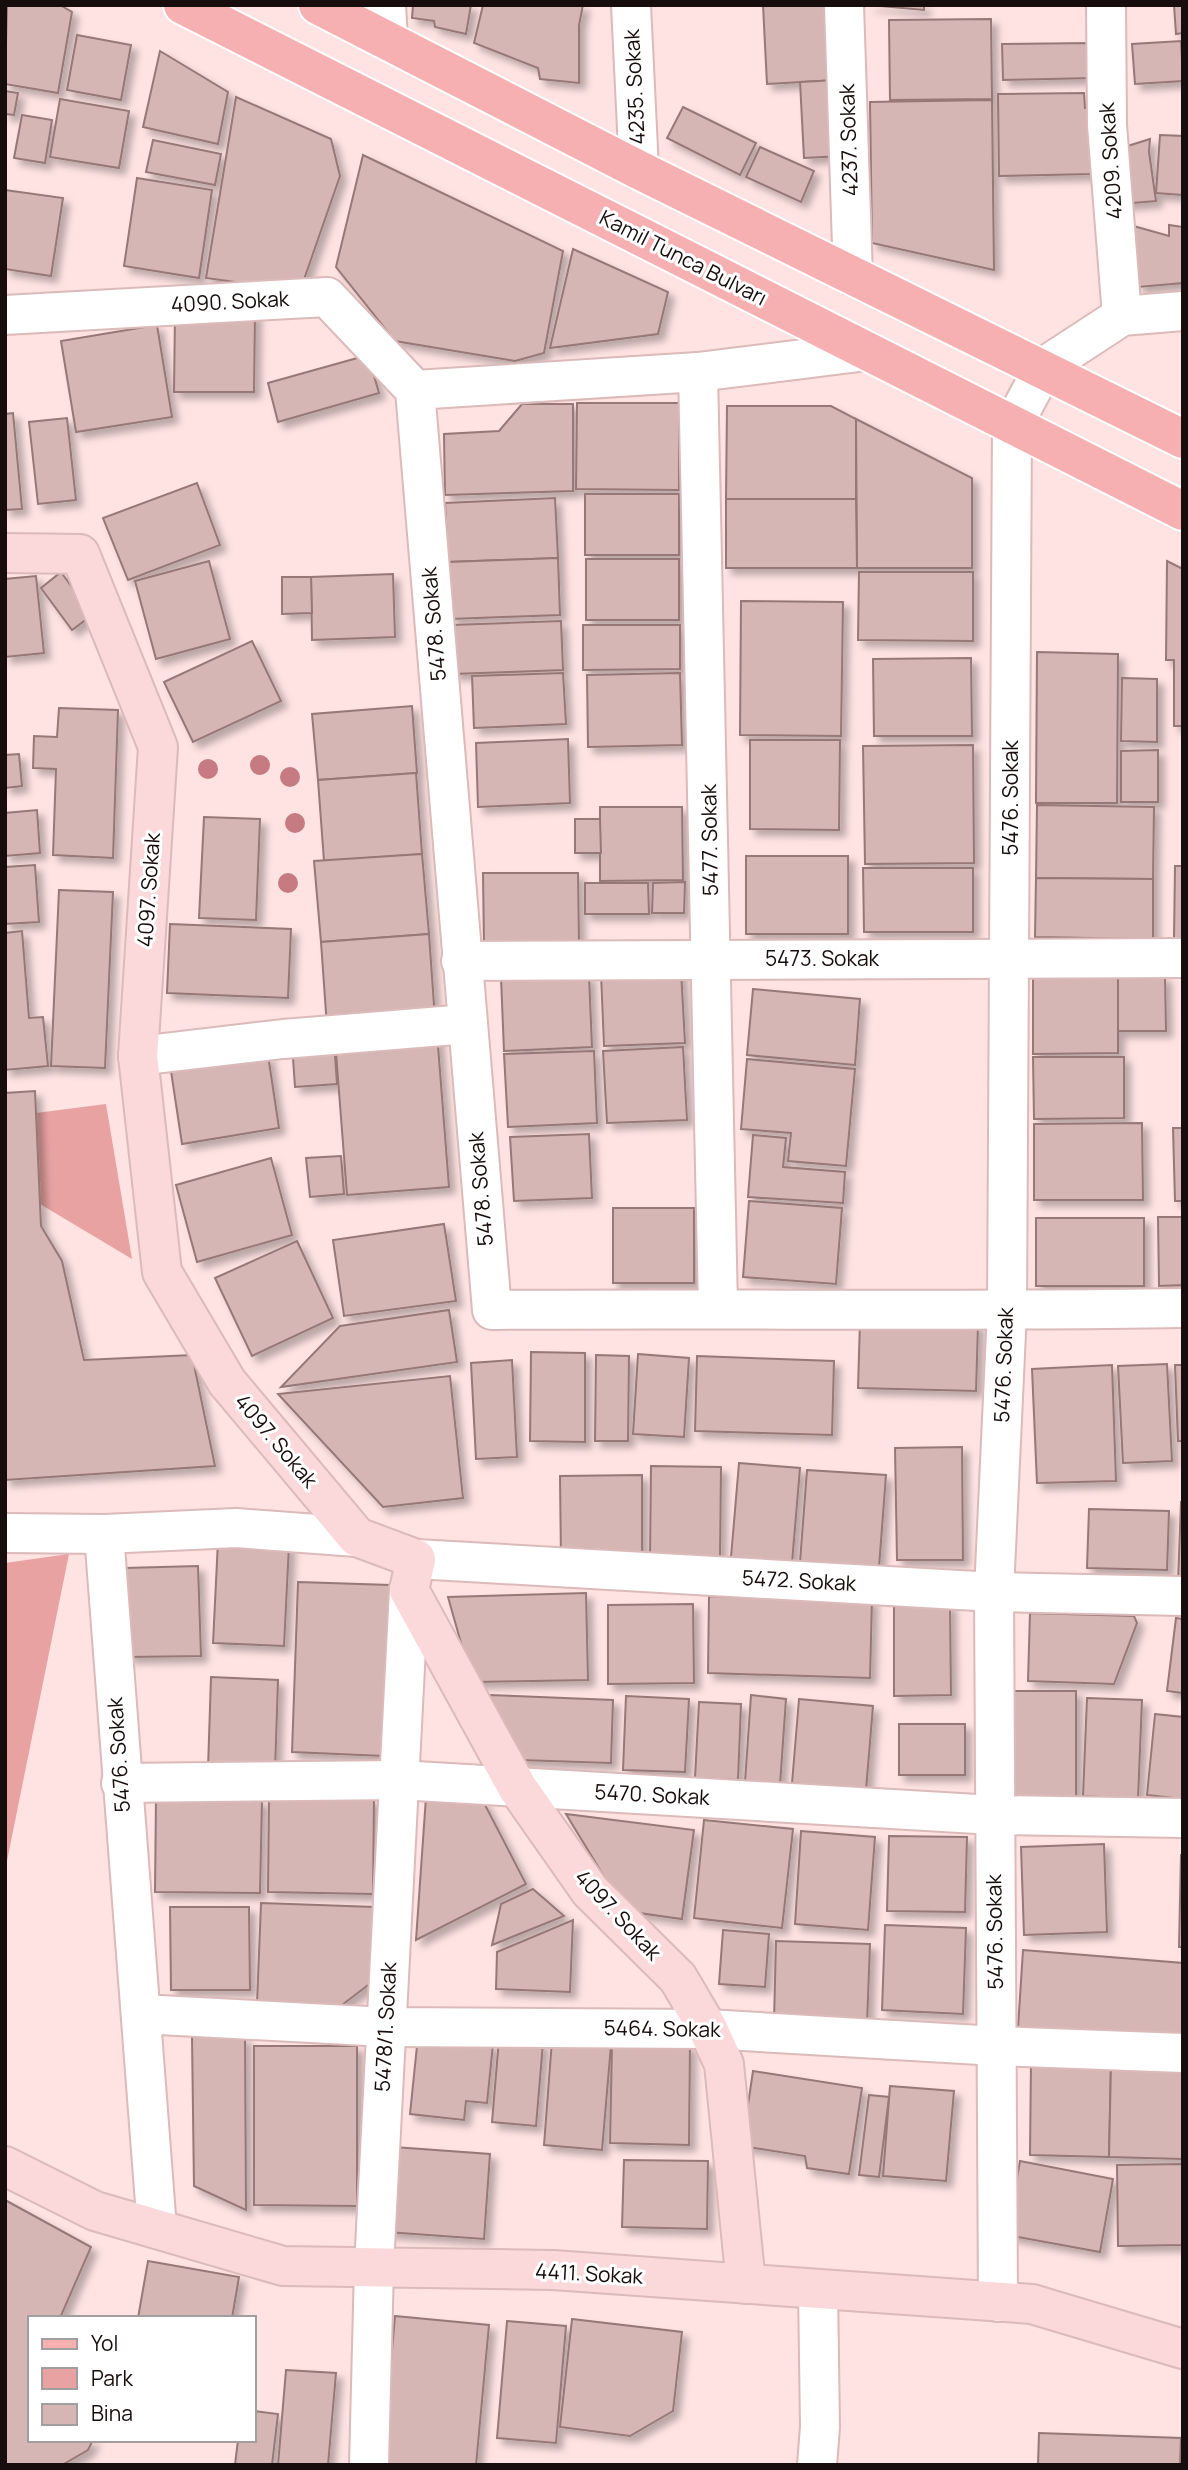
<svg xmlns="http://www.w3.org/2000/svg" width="1188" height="2470" font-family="Manrope,sans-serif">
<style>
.green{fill:#e8a2a2}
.building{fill:#d6b6b5;stroke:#967877;stroke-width:2;filter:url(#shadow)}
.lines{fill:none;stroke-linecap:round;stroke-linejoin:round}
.street-casing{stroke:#dbbab9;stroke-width:42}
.secondary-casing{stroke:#dbbab9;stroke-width:42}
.primary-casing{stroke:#fff;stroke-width:42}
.street{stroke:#fff;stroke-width:38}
.secondary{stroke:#fbd8d9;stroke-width:38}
.primary{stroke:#f7b0b2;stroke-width:38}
.tree{fill:#c57b81}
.labels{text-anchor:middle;stroke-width:6;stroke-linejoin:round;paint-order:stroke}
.street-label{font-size:21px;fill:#170d0d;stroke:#fff}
</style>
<defs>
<filter id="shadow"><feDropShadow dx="6" dy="6" stdDeviation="3.5" flood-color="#0004"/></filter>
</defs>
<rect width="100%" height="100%" fill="#fee3e2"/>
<!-- green -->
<g class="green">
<path d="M106,1104l26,155 -92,-55 -4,-91z"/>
<path d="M69,1554l-64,317v-308z"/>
</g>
<!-- building -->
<g class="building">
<path d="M7,5h53l12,7 -14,81 -53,-9z"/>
<path d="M413,5h58l-5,29 -31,-7 -1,-6 -22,-3z"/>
<path d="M483,5h100l-4,20v58l-39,-4 -2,-11 -64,-25z"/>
<path d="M763,5h71l3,75 -70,4z"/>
<path d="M869,5h55v5z"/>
<path d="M1174,5h9v28l-7,1z"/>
<path d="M991,19l1,80 -102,1 -1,-80z"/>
<path d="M77,35l54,10 -10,55 -54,-10z"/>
<path d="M1181,41l2,40 -48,3 -3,-40z"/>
<path d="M1093,43l1,35 -91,2 -1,-36z"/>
<path d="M160,51l68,41 -10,52 -75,-17z"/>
<path d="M837,80l5,76 -38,2 -4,-76z"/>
<path d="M5,91l13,2 -4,22 -9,-1z"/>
<path d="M1084,93l1,15h6l1,66 -93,2 -1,-82z"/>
<path d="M236,97l95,42 9,37 -40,115 -94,-13z"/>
<path d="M60,99l69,12 -10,57 -69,-11z"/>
<path d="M992,100l2,170 -122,-27 -2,-141z"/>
<path d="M683,107l73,36 -16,32 -73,-37z"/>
<path d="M22,115l30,5 -7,43 -31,-5z"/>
<path d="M1160,135l23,1v59l-27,-2z"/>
<path d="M1150,139l-1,13 7,49 -36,3 -2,-55z"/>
<path d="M153,140l68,14 -6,31 -69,-13z"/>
<path d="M760,147l54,24 -13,31 -55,-25z"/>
<path d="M363,155l200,96 -19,102 -29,8 -120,-20 -59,-74z"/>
<path d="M137,178l75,12 -13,88 -75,-12z"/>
<path d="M5,190l58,8 -12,78 -46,-7z"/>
<path d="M1130,225l39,11v-11l14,2v56l-45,4z"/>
<path d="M573,249l95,43 -10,42 -108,14z"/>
<path d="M175,312l80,1 -1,79h-80z"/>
<path d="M157,325l15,92 -96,15 -15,-91z"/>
<path d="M368,355l11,38 -101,29 -10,-39z"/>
<path d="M577,403h102v87l-103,-1z"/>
<path d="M522,404h51v87l-128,4 -1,-61 55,-3z"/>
<path d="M727,406h104l25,13v80h-130z"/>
<path d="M13,413l9,96 -17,1v-96z"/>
<path d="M67,418l9,82 -38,4 -9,-82z"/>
<path d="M856,419l116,59v90h-115z"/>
<path d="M197,483l23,62 -92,35 -25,-62z"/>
<rect x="585" y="494" width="94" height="61"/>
<path d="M555,498l3,60 -110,4 -3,-59z"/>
<path d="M726,499h130l1,69h-131z"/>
<path d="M558,558l2,57 -110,4 -2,-57z"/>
<rect x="586" y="559" width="93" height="61"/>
<path d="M209,561l21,78 -74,20 -21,-78z"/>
<path d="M1167,561l16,8v157h-9v-66h-8z"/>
<path d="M61,572l31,43 -20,15 -31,-42z"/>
<path d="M859,572h114v69l-115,-1z"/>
<path d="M393,574l2,63 -83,3 -1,-63z"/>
<path d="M36,576l8,77 -39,4v-78z"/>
<path d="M282,577h29l1,36 -30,1z"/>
<path d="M741,601l102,1 -2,134 -101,-1z"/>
<path d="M561,621l2,49 -110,4 -2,-49z"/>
<path d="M583,625h97v44l-97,1z"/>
<path d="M252,641l29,60 -88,41 -29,-60z"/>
<path d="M1037,652l81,2 -1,149h-81z"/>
<path d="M971,658l1,78h-98l-1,-77z"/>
<path d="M563,673l3,51 -92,4 -2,-52z"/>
<path d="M680,673l2,72 -94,2 -1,-72z"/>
<path d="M1122,678l35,1v63l-36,-1z"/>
<path d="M412,706l5,67 -99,7 -6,-66z"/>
<path d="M59,708l59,2 -5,148 -60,-3 3,-86 -23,-1 1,-32 23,1z"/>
<path d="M568,739l2,64 -92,4 -2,-64z"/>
<path d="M750,740h90l-1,90 -89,-1z"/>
<path d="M973,745l1,118 -109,1 -2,-118z"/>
<path d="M1158,750v52h-37v-51z"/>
<path d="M19,754l3,32 -17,2v-33z"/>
<path d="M416,773l6,81 -98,7 -6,-81z"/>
<path d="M1037,805l117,2 -1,72 -117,-1z"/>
<path d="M600,807h82l1,73 -83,1z"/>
<path d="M37,810l3,43 -35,3v-43z"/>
<path d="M204,817l56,2 -4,101 -57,-2z"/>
<path d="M575,819h25l1,34h-26z"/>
<path d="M422,854l7,80 -108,8 -7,-81z"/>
<rect x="746" y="856" width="102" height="78"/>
<path d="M35,865l4,57 -34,2v-57z"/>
<path d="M1175,866h8v73h-9z"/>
<path d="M863,868h110v64h-109z"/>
<path d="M483,873h95l1,72 -95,1z"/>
<path d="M1036,878l117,1v60l-118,-2z"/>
<path d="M685,882l-1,31h-32l1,-30z"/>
<path d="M585,883h63l1,31h-64z"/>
<path d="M59,890l54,2 -8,176 -54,-2z"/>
<path d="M170,924l121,5 -3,69 -121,-5z"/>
<path d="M22,931l7,87 14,-1 5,49 -43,4v-137z"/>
<path d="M429,934l6,85 -108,8 -6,-85z"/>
<path d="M681,971l4,72 -81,3 -3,-72z"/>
<path d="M589,975l3,72 -88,4 -3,-73z"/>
<path d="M1033,976h85v77l-85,1z"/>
<path d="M1118,976h47l1,55h-48z"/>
<path d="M753,989l107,10 -5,66 -108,-10z"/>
<path d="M437,1033l12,154 -102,8 -12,-155z"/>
<path d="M334,1041l3,43 -42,3 -3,-43z"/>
<path d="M683,1047l4,73 -80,3 -4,-72z"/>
<path d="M594,1051l3,72 -89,4 -4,-73z"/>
<path d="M268,1055l11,73 -97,16 -11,-73z"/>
<path d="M1033,1057h91v61l-90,1z"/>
<path d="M747,1059l108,10 -9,97 -58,-5 3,-28 -50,-4z"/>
<path d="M35,1091l6,135 21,35 22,99 108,-5 23,111 -210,14v-387z"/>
<path d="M1142,1123l1,77h-109v-76z"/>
<path d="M1173,1128h10v73h-8z"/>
<path d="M589,1134l3,64 -78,3 -4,-64z"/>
<path d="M753,1135l33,3 -3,29 62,5 -2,31 -95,-6z"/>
<path d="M341,1156l3,38 -34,3 -4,-39z"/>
<path d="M271,1158l21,77 -95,27 -21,-77z"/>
<path d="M749,1201l93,7 -6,76 -93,-7z"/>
<rect x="613" y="1208" width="81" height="75"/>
<path d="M1158,1217h25v68l-24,1z"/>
<rect x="1036" y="1218" width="108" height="68"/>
<path d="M444,1224l12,77 -112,15 -11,-76z"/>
<path d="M297,1241l36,77 -81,38 -37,-78z"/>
<path d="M449,1310l8,52 -176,25 59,-61z"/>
<path d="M860,1321l118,3 -2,67 -118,-3z"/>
<path d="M531,1352l54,1v89l-55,-1z"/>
<path d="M638,1354l51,4 -5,79 -51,-3z"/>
<path d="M596,1355l33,1 -1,85h-33z"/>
<path d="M697,1356l137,5 -2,74 -137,-4z"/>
<path d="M512,1360l5,97 -41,2 -5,-96z"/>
<path d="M1167,1364l5,97 -49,2 -5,-97z"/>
<path d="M1112,1365l4,116 -79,2 -5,-114z"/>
<path d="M1175,1365h8v76h-5z"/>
<path d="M450,1376l13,122 -80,9 -105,-113z"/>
<path d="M962,1447l1,113h-66l-2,-112z"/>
<path d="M739,1463l61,5 -8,95 -61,-6z"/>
<path d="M651,1466l70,1 -1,93 -70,-2z"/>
<path d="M807,1470l79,5 -7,92 -79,-5z"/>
<path d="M642,1475v84l-81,1 -1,-84z"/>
<path d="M1181,1502h2v82l-5,-1z"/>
<path d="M1089,1509l80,2 -2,59 -80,-2z"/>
<path d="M218,1541l71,4 -5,101 -71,-3z"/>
<path d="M198,1566l3,90 -73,1 -3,-89z"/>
<path d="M298,1582l92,3 -6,171 -92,-4z"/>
<path d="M586,1593l2,87 -116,2 -24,-85z"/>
<path d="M709,1596l163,3 -2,79 -162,-5z"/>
<path d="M693,1604l1,79 -86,1v-79z"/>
<path d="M950,1604l1,91 -57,1v-91z"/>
<path d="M1030,1613l104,3 3,7 -23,61 -86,-3z"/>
<path d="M1176,1618l7,1v74l-16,-2z"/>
<path d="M211,1677l67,3 -3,91 -67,-2z"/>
<path d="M1013,1691h63v113l-64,-1z"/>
<path d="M489,1695l124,5 -2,63 -91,-3z"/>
<path d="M751,1695l35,4 -6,86 -35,-3z"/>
<path d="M626,1696l63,3 -4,73 -62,-2z"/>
<path d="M1087,1698l55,2 -4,99 -55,-3z"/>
<path d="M799,1699l74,7 -7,84 -74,-7z"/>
<path d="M699,1702l42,2 -3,76 -43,-2z"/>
<path d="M1155,1714l28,3v82l-36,-4z"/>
<rect x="899" y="1724" width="66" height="51"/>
<path d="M269,1797l105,2 -1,95 -105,-2z"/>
<path d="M426,1797l57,4 43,83 -110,56z"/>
<path d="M156,1798l106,2 -2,93 -105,-1z"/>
<path d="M566,1814l128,16 -12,89 -57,-8z"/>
<path d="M704,1820l89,9 -11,99 -88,-10z"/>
<path d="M801,1831l74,6 -7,93 -73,-6z"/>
<path d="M889,1836l78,1 -2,75 -78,-1z"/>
<path d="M1104,1844l3,88 -83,3 -3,-88z"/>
<path d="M1181,1855h2v92h-4z"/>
<path d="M533,1889l31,27 -72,29 9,-41z"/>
<path d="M261,1903l114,4 -3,75 -34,26 -81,-4z"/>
<path d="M170,1907h79l1,83h-79z"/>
<path d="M573,1920l-3,72 -74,-3 1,-37z"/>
<path d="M885,1925l81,3 -3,86 -81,-4z"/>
<path d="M723,1930l46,4 -4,53 -46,-3z"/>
<path d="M776,1941l94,3 -3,80 -93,-3z"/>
<path d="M1023,1950l160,13 -1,77 -164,-12z"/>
<path d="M418,2036l75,8 -6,59 -21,-2 -2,19 -54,-6z"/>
<path d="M192,2037h53l1,173 -52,-24z"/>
<path d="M499,2039l44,4 -7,83 -44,-4z"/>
<path d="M552,2040l59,5 -9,105 -58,-5z"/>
<path d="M612,2044l78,1 -1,100 -79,-2z"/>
<path d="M254,2046h103v160l-103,-1z"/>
<path d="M1031,2061l80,2 -2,94 -79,-2z"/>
<path d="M1111,2063l72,2v94l-74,-2z"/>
<path d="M753,2071l109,17 -13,86 -42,-6 -2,-12 -63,-10z"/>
<path d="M890,2086l64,5 -8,90 -63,-5z"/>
<path d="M869,2095l20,2 -10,80 -20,-2z"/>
<path d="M394,2147l96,7 -6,85 -97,-7z"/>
<path d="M624,2160l84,1 -1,68 -85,-2z"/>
<path d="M1020,2161l93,18 -13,73 -93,-17z"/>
<path d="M1183,2164v81l-65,1 -1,-81z"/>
<path d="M5,2200l86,47 -31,71h-30v122h63l-5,10 -26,15h-57z"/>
<path d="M148,2261l91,16 -7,41h-94z"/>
<path d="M395,2316l94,9 -13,140h-94z"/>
<path d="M572,2319l110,13 -9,79 -43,25 -70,-9z"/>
<path d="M507,2321l59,5 -10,117 -59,-5z"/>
<path d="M286,2370l50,3 -8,92h-50z"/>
<path d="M254,2411l24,3 -6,51h-37l3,-25h16z"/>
<path d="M1039,2433l142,5 -1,27h-142z"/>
</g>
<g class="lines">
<defs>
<g id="street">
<path d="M386,5l2,35"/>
<path d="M631,5l8,165"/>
<path d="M844,5l9,271"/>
<path d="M1106,5l1,120 15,191"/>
<path d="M5,315l322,-18 88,93"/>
<path d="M867,351l-169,21 -283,18 77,920c230,-2 460,2 691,-2"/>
<path d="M698,372l20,936"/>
<path d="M461,961l722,-3"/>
<path d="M138,1056l145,-17 184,-15"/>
<path d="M5,1533l99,1"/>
<path d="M416,1559l578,33 189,4"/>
<path d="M121,1783l278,-3 595,35 189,3"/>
<path d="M141,2014l245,13 322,2 289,17 186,7"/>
<path d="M157,2229l-53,-695 132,-6 121,9"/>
<path d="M998,2302l-4,-710 13,-281 5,-884 32,-60 78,-51 61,-5"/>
<path d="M369,2465l5,-198 35,-677"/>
<path d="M817,2465l3,-38 -2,-138"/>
</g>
<g id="secondary">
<path d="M5,553l75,1 78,193 -20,309 24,216 65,110 130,155 59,22 -7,31 108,197 73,104 88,87 30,51 16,35 22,220"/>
<path d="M5,2166l90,45 188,55 270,4 479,34 151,45"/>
</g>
<g id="primary">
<path d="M183,5l1000,506"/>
<path d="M318,5l321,165 544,269"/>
</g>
</defs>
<!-- street casing -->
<use href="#street" class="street-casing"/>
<!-- secondary casing -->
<use href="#secondary" class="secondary-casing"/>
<!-- primary casing -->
<use href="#primary" class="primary-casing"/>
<!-- street -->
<use href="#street" class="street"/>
<!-- secondary -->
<use href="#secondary" class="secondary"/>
<!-- primary -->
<use href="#primary" class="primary"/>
</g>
<!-- trees -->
<g class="tree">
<circle cx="260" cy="765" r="10"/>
<circle cx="208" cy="769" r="10"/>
<circle cx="290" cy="777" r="10"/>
<circle cx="295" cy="823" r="10"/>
<circle cx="288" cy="883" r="10"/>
</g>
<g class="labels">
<!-- street labels -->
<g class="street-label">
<text transform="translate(635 87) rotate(-93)" y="7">4235. Sokak</text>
<text transform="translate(849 140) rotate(-92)" y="7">4237. Sokak</text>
<text transform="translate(1111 161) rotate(-94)" y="7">4209. Sokak</text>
<text transform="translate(683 258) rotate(27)" y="7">Kamil Tunca Bulvarı</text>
<text transform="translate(230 302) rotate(-3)" y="7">4090. Sokak</text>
<text transform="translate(434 624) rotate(-95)" y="7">5478. Sokak</text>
<text transform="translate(1011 798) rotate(-90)" y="7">5476. Sokak</text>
<text transform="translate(710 840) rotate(-91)" y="7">5477. Sokak</text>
<text transform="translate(149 890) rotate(-86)" y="7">4097. Sokak</text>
<text x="822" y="966">5473. Sokak</text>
<text transform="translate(481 1189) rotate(-95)" y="7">5478. Sokak</text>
<text transform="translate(1004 1365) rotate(-88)" y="7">5476. Sokak</text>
<text transform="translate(276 1441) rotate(50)" y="7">4097. Sokak</text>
<text transform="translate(799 1581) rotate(3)" y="7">5472. Sokak</text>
<text transform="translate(119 1755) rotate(-94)" y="7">5476. Sokak</text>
<text transform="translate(652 1795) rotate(3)" y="7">5470. Sokak</text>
<text transform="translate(618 1915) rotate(47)" y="7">4097. Sokak</text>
<text transform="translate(995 1932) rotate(-91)" y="7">5476. Sokak</text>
<text transform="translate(386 2027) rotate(-87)" y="7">5478/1. Sokak</text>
<text transform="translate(662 2029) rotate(1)" y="7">5464. Sokak</text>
<text transform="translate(589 2274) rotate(3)" y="7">4411. Sokak</text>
</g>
</g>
<!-- border -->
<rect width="1188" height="2470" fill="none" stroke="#170d0d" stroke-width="14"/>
<!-- legend -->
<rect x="28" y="2316" width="228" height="126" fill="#ffffff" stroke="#a29e9e" stroke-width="2"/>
<rect x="42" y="2339" width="35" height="10" fill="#f7b0b2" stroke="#a29e9e" stroke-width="2"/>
<text x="91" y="2351" font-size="21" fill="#170d0d">Yol</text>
<rect x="42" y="2368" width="35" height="21" fill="#e8a2a2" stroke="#a29e9e" stroke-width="2"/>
<text x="91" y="2386" font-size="21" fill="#170d0d">Park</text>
<rect x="42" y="2404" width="35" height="21" fill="#d6b6b5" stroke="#a29e9e" stroke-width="2"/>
<text x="91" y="2421" font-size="21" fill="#170d0d">Bina</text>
</svg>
